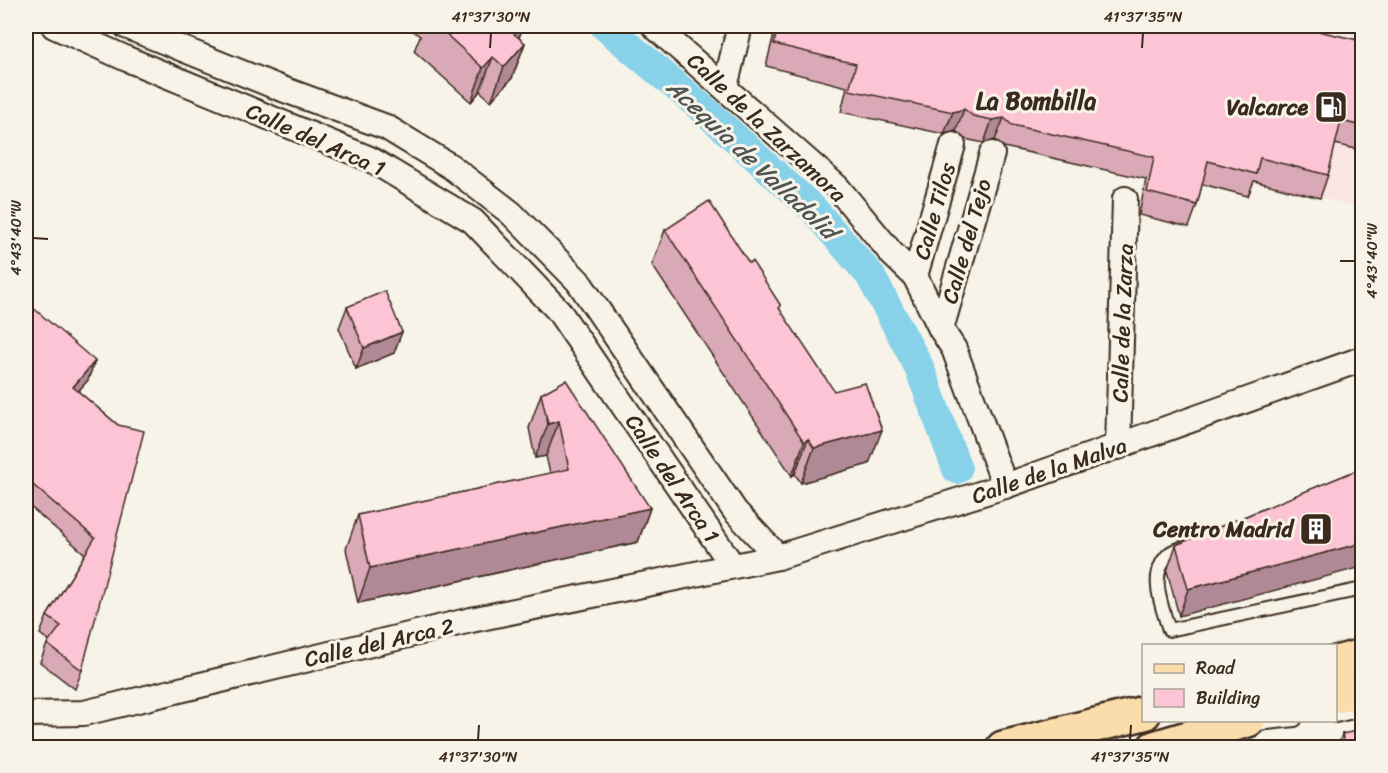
<svg xmlns="http://www.w3.org/2000/svg" width="1388" height="773" font-family="Sriracha,sans-serif">
<style>
.built{fill:#f9e5e3}
.lines{fill:none;stroke-linecap:round;stroke-linejoin:round}
.canal{stroke:#88d2e9;stroke-width:30}
.lane-casing{stroke:#3b2a1e;stroke-width:16}
.street-casing{stroke:#3b2a1e;stroke-width:28}
.primary-casing{stroke:#3b2a1e;stroke-width:38}
.lane{stroke:#f7f3e8;stroke-width:12}
.street{stroke:#f7f3e8;stroke-width:24}
.primary{stroke:#fbddab;stroke-width:33}
.wall{fill:#daa9b8;stroke:#3b2a1e;stroke-width:1.5}
.shaded-wall{fill:#b18996;stroke:#3b2a1e;stroke-width:1.5}
.building{fill:#fdc4d6;stroke:#3b2a1e;stroke-width:1.5}
.ticks{fill:none;stroke:#3b2a1e;stroke-width:2}
.labels{text-anchor:middle;stroke-width:6;stroke-linejoin:round;paint-order:stroke}
.poi-label{font-size:22px;font-weight:bold;fill:#3b2a1e;stroke:#f7f3e8;text-anchor:end}
.street-label{font-size:22px;fill:#3b2a1e;stroke:#f7f3e8}
.neighbourhood-label{font-size:24px;font-weight:bold;fill:#3b2a1e;stroke:#f7f3e8}
.water-label{font-size:24px;font-style:italic;fill:#4e5451;stroke:#f7f3e8}
.neatline{fill:none;stroke:#3b2a1e;stroke-width:2}
.ticks-label{font-size:15px;text-anchor:middle;fill:#3b2a1e}
</style>
<rect width="100%" height="100%" fill="#f7f3e8"/>
<filter id="ink" filterUnits="userSpaceOnUse"><feTurbulence type="fractalNoise" baseFrequency=".0167" numOctaves="2"/><feDisplacementMap in="SourceGraphic" scale="12" xChannelSelector="R" yChannelSelector="G"/><feConvolveMatrix kernelMatrix="1 2 1 2 8 2 1 2 1" color-interpolation-filters="sRGB"/></filter>
<g filter="url(#ink)">
<!-- built -->
<path class="built" d="M1319,26h43v168l-3,13 -78,-19z"/>
<g class="lines">
<!-- canal -->
<path class="canal" d="M605,26l105,89 103,94 57,66 49,92 38,102"/>
<defs>
<g id="lane">
<path d="M1187,546c-5,2 -13,4 -17,7 -23,20 -8,53 -1,77l193,-41"/>
<path d="M1336,716l26,-6"/>
<path d="M1249,725l46,-5"/>
</g>
<g id="street">
<path d="M54,26l73,33 243,100 103,62 85,89 174,255"/>
<path d="M126,26l151,61 109,40 64,39 61,47 67,68 157,230 43,46"/>
<path d="M654,26l183,161 56,68 22,21 26,53 13,20 51,137"/>
<path d="M725,87l15,-61"/>
<path d="M915,276l38,-131"/>
<path d="M941,329l51,-175"/>
<path d="M1118,447l7,-248"/>
<path d="M26,714l58,-1 387,-93 307,-63 227,-71 357,-127"/>
</g>
<g id="primary">
<path d="M1336,663l26,-7"/>
<path d="M1336,696l26,-6"/>
<path d="M1003,748l141,-35"/>
<path d="M1154,748l94,-28"/>
</g>
</defs>
<!-- lane casing -->
<use href="#lane" class="lane-casing"/>
<!-- street casing -->
<use href="#street" class="street-casing"/>
<!-- primary casing -->
<use href="#primary" class="primary-casing"/>
<!-- lane -->
<use href="#lane" class="lane"/>
<!-- street -->
<use href="#street" class="street"/>
<!-- primary -->
<use href="#primary" class="primary"/>
</g>
<!-- wall -->
<g class="wall">
<path d="M415,26h108l-4,12 6,5 -13,35 -21,23 -11,-10 -9,11 -57,-51 6,-15 -7,-5z"/>
<path d="M776,26h520l66,15v90l-6,18 -21,-5 -7,31 -8,23 -66,-17 -6,15 -46,-12 -5,21 -8,22 -50,-12 7,-36 -142,-32 -9,-7 -11,3 -19,-4 -9,-8 -12,3 -103,-22 6,-25 -81,-21z"/>
<path d="M665,230l115,80 89,154 -68,19 -6,-9 -3,2 -140,-211z"/>
<path d="M347,307l47,46 -38,16 -17,-41z"/>
<path d="M26,313l62,67 -10,11 40,34 -36,245 -7,19 -35,-27 7,-18 2,-3 -9,-7 7,-18 38,-62 -59,-51z"/>
<path d="M541,394l109,114 -12,34 -280,61 -12,-54 12,-34 192,-42 -4,-17 -11,2 -6,-30z"/>
<path d="M1362,468l-183,148 -12,-45 9,-26z"/>
<path d="M1342,734l20,13h-24z"/>
</g>
<!-- shaded-wall -->
<g class="shaded-wall">
<path d="M521,26h2l-11,30 2,-22z"/>
<path d="M525,43l-13,35 -21,23 13,-34z"/>
<path d="M493,57l-13,34 -9,11 12,-34z"/>
<path d="M964,109l-8,22 -12,3 9,-22z"/>
<path d="M1004,118l-9,22 -11,3 8,-23z"/>
<path d="M402,332l-8,21 -38,16 8,-21z"/>
<path d="M95,361l-7,19 -22,25 7,-18z"/>
<path d="M559,421l-13,35 -11,2 13,-34z"/>
<path d="M882,430l-13,34 -68,19 13,-35z"/>
<path d="M808,439l-13,35 -3,2 12,-34z"/>
<path d="M650,508l-12,34 -280,61 12,-35z"/>
<path d="M1362,543v24l-183,49 9,-27z"/>
</g>
<!-- building -->
<g class="building">
<path d="M437,26h84l-7,8 11,9 -21,24 -11,-10 -10,11z"/>
<path d="M778,26h518l66,15v85l-21,-5 -13,54 -68,-17 -4,16 -48,-13 -11,44 -50,-13 7,-35 -142,-32 -8,-7 -12,2 -19,-4 -9,-7 -11,3 -104,-22 7,-26 -82,-20z"/>
<path d="M709,201l40,62 3,-2 29,45 -2,2 55,83 31,-8 17,47 -68,18 -6,-9 -4,3 -139,-212z"/>
<path d="M385,291l17,41 -38,16 -17,-41z"/>
<path d="M31,306l64,55 -22,26 45,38 26,6 -62,239 -35,-26 14,-18 -14,-10 48,-78 -69,-59v-166z"/>
<path d="M566,380l84,128 -280,60 -12,-53 211,-46 -10,-48 -11,3 -7,-30z"/>
<path d="M1362,468v75l-174,46 -12,-44z"/>
<path d="M1362,730v17h-17l-3,-13z"/>
<path d="M1239,744l1,3h-16z"/>
<path d="M1262,744v3h-14z"/>
</g>
</g>
<!-- ticks -->
<path class="ticks" d="M490,48l1,-15M1142,48l1,-15M33,238l15,1M1340,261h15M478,740l1,-15M1130,740l1,-15"/>
<!-- icons -->
<defs>
<symbol id="fuel-square" viewBox="-11 -11 22 22"><rect x="-9" y="-9" width="18" height="18" rx="4" fill="#3b2a1e" stroke="#f7f3e8"/><path d="M-5.5-6h7V0h2V4h1.3V-2.5L3-4.5l.8-.8L6-3V5H2.5V1h-1V6h-7ZM-4.2-4.7v3.2H.2V-4.7Z" fill="#fff"/></symbol>
<symbol id="building-square" viewBox="-11 -11 22 22"><rect x="-9" y="-9" width="18" height="18" rx="4" fill="#3b2a1e" stroke="#f7f3e8"/><path d="M-4-6H4V6H1V3H-1V6H-4ZM-2.5-4.3h1.7v1.8h-1.7ZM.8-4.3h1.7v1.8H.8ZM-2.5-1h1.7V.8h-1.7ZM.8-1h1.7V.8H.8Z" fill="#fff"/></symbol>
</defs>
<g fill-rule="evenodd">
<use href="#fuel-square" x="1312" y="88" width="38" height="38"/>
<use href="#building-square" x="1297" y="510" width="38" height="38"/>
</g>
<g class="labels">
<!-- poi labels -->
<g class="poi-label">
<text x="1308" y="115">Valcarce</text>
<text x="1293" y="537">Centro Madrid</text>
</g>
<!-- street labels -->
<g class="street-label">
<text transform="translate(767 127) rotate(43)" y="8">Calle de la Zarzamora</text>
<text transform="translate(316 139) rotate(24)" y="8">Calle del Arca 1</text>
<text transform="translate(934 211) rotate(-74)" y="8">Calle Tilos</text>
<text transform="translate(966 241) rotate(-74)" y="8">Calle del Tejo</text>
<text transform="translate(1122 323) rotate(-88)" y="8">Calle de la Zarza</text>
<text transform="translate(1049 470) rotate(-19)" y="8">Calle de la Malva</text>
<text transform="translate(673 478) rotate(56)" y="8">Calle del Arca 1</text>
<text transform="translate(379 642) rotate(-13)" y="8">Calle del Arca 2</text>
</g>
<!-- neighbourhood labels -->
<g class="neighbourhood-label">
<text x="1036" y="109">La Bombilla</text>
</g>
<!-- water labels -->
<g class="water-label">
<text transform="translate(752 159) rotate(43)" y="8">Acequia de Valladolid</text>
</g>
</g>
<!-- margin -->
<rect width="1388" height="773" fill="none" stroke="#f7f3e8" stroke-width="66"/>
<!-- legend -->
<rect x="1142" y="644" width="195" height="78" fill="#f7f3e8" stroke="#aca397" stroke-width="1.5"/>
<rect x="1154" y="664" width="30" height="9" fill="#fbddab" stroke="#aca397" stroke-width="1.5"/>
<text x="1196" y="674" font-size="18" fill="#3b2a1e">Road</text>
<rect x="1154" y="689" width="30" height="18" fill="#fdc4d6" stroke="#aca397" stroke-width="1.5"/>
<text x="1196" y="704" font-size="18" fill="#3b2a1e">Building</text>
<rect x="33" y="33" width="1322" height="707" class="neatline"/>
<g class="ticks-label">
<text x="491" y="22">41°37'30"N</text>
<text x="1143" y="22">41°37'35"N</text>
<text transform="translate(16 238) rotate(-90)" y="5">4°43'40"W</text>
<text transform="translate(1372 261) rotate(-90)" y="5">4°43'40"W</text>
<text x="478" y="762">41°37'30"N</text>
<text x="1130" y="762">41°37'35"N</text>
</g>
</svg>
